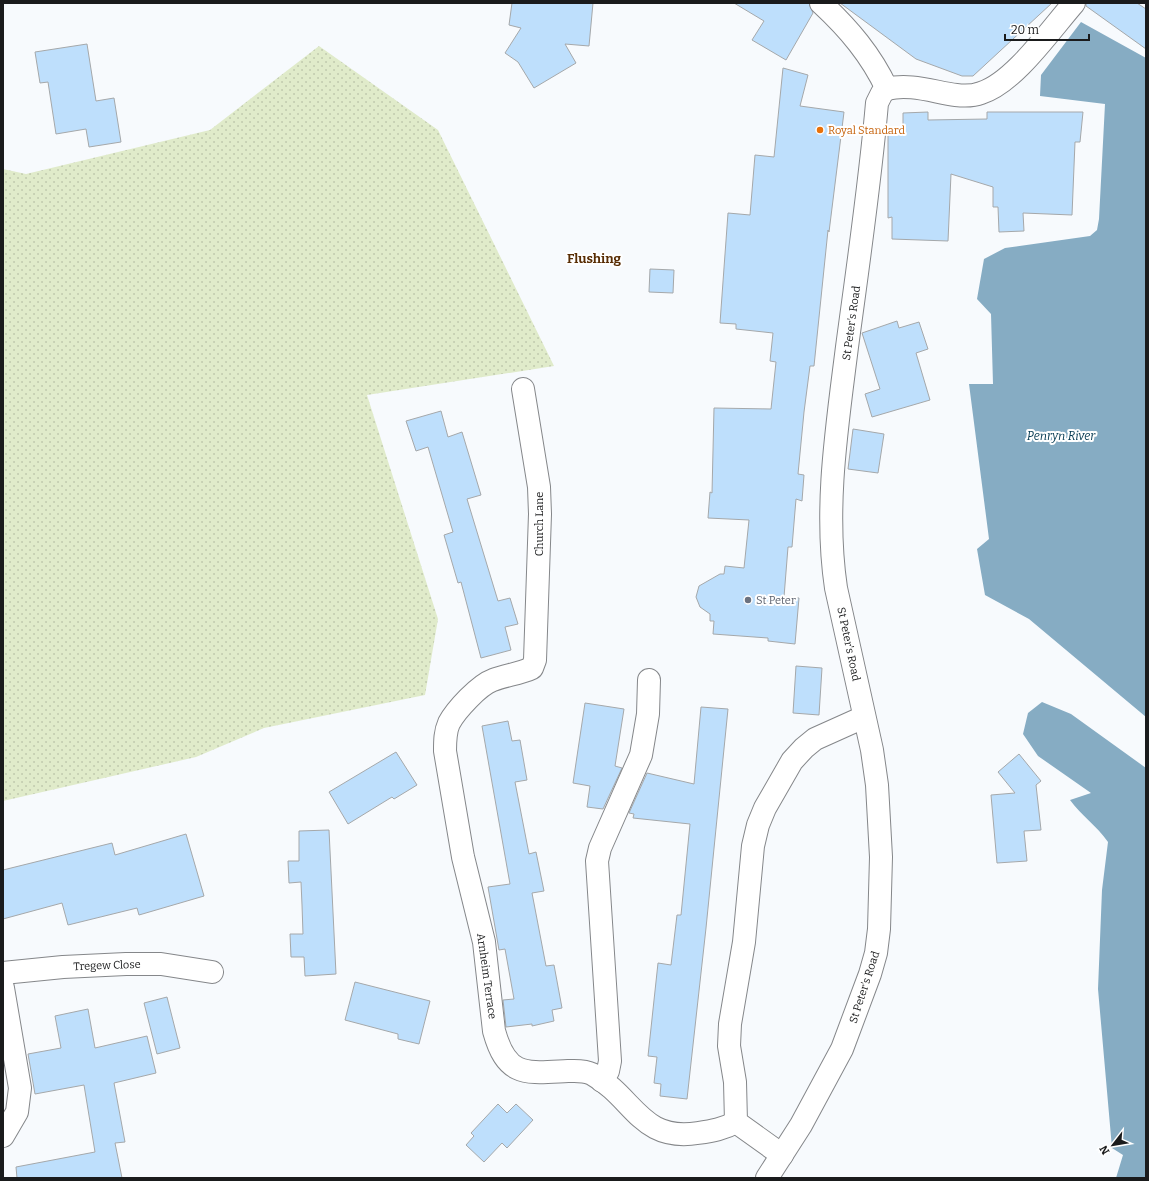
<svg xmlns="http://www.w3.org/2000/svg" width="1149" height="1181" font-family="Bitter,serif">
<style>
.grass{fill:url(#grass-dots)}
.water{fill:#86acc3}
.building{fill:#bedffc;stroke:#a5a8aa}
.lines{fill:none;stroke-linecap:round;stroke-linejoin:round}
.street-casing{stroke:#85878a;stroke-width:24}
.secondary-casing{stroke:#85878a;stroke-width:24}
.street{stroke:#fff;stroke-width:22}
.secondary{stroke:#fff;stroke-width:22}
.food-dot{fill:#e8710a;stroke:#fff;stroke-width:1.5}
.worship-dot{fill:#6b7280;stroke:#fff;stroke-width:1.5}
.labels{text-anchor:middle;stroke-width:4;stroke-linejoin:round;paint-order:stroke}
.food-label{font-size:11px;fill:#c56008;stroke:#fff;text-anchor:start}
.street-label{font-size:11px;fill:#1a1b1c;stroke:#fff}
.worship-label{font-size:11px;fill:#5b616d;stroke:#fff;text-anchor:start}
.water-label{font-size:12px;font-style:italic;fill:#02374f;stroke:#fff}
.quarter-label{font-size:13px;font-weight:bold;fill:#582d04;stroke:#fff}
</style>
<defs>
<pattern id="grass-dots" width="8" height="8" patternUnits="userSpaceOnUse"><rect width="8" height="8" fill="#e0ebca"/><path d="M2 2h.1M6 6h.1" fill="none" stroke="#c0c9ad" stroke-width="1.8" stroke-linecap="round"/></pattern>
</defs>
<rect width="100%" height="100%" fill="#f7fafd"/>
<!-- grass -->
<path class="grass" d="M319,46l119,84 116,236 -187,29 71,224 -13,76 -161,33 -68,29 -193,44v-632l23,5 184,-44z"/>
<!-- water -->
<g class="water">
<path d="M1081,22l65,36v659l-117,-98 -44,-24 -8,-46 12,-10 -20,-155h24l-2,-70 -14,-15 7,-40 21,-11 85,-12 7,-6 2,-11 6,-115 -65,-8 1,-21z"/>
<path d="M1042,702l29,12 75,54v410h-30l7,-23 -11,-7 -14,-159 4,-99 6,-48c-11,-16 -27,-27 -38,-42l21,-7 -53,-37 -15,-22 5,-21z"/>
</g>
<!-- building -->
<g class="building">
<path d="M512,3h81l-4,43 -24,-2 11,19 -42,25 -16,-26 -13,-9 16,-25 -12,-3z"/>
<path d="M734,3h75l4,10 -27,47 -34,-20 12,-19z"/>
<path d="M840,3h212l-79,73h-11l-46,-17z"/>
<path d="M1086,3h51l9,6v40l-60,-43z"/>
<path d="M87,44l9,57 18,-3 7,44 -32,5 -3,-18 -30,5 -8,-52 -8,1 -5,-31z"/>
<path d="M783,68l25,7 -8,31 44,6 -15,120 -1,-2 -14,136h-4l-6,46 -6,62 6,1 -2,26 -6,-2 -4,48h-4l-4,50 15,1 -4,46 -27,-3v-3l-55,-4 1,-13h-4v-7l-10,-7 -4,-10 3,-11 21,-12h4l1,-8 19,2 5,-48 -41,-2 2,-26 2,1 2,-85 57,1 5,-47 -6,-1 3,-28 -37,-4v-5l-16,-1 8,-110 22,2 5,-60 19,2z"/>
<path d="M928,112v8l59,-1v-7h96l-3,30h-5l-3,73 -49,-2 1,18 -25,1 -1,-25h-5v-20l-42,-13 -3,67 -56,-2v-22l-4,1v-84l15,-1v-20z"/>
<path d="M650,269l24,1 -1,23 -24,-1z"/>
<path d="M897,321l2,7 20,-6 9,27 -12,4 14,47 -58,17 -7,-23 15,-5 -18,-56z"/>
<path d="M441,411l7,26 14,-5 19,63 -14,4 31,102 12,-3 8,26 -13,3 6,23 -30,8 -20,-76 -3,1 -14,-48 9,-3 -25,-85 -12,4 -10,-30z"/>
<path d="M853,429l31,5 -6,39 -30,-4z"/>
<path d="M796,666l26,2 -3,47 -26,-2z"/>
<path d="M585,703l39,6 -9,57 7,2 -19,41 -16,-2 3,-21 -17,-3z"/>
<path d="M701,707l27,2 -22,219 -19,171 -27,-3 1,-12 -7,-1 3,-26 -9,-1 10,-93 13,2 6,-50h4l9,-91 -57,-6 1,-4 -5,-1 18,-40 47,11z"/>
<path d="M508,721l4,20 8,-1 7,40 -12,2 14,72 7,-2 8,39 -12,2 14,73 8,-1 8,43 -10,2 2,11 -22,5v-2l-26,3 -3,-27 11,-1 -9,-50 -6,1 -11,-63 22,-3 -28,-158z"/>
<path d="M396,752l21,33 -23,14 -2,-2 -44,27 -19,-32z"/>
<path d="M1019,754l22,27 -5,4 5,45 -17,1 3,30 -30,2 -6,-68 24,-2 -17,-21z"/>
<path d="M329,830l7,144 -31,2 -1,-19h-13l-1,-23h13l-1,-29 -1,-23 -12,1 -1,-22h11v-30z"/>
<path d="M186,834l18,62 -65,19 -2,-7 -69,17 -6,-22 -59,16v-49l109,-27 3,12z"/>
<path d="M355,982l75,19 -11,43 -21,-5v-5l-53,-14z"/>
<path d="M167,997l13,51 -23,6 -13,-51z"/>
<path d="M88,1009l7,39 52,-12 9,37 -42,10 11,59 -10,1 7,35h-105l-1,-11 79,-15 -11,-67 -49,9 -7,-40 33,-6 -6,-32z"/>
<path d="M498,1104l9,9 9,-9 17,16 -26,28 -5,-5 -18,19 -18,-17 8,-9 -3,-3z"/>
</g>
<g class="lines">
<defs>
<g id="street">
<path d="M821,3c28,26 50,52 66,86 22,-6 47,3 69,6 8,1 17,1 25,-2 33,-10 70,-64 93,-90"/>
<path d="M523,389l16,98 1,27 -5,146 -3,8c-13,6 -26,7 -39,12 -14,5 -37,30 -44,43 -4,9 -4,18 -4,28l18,106 21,85 10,89c13,47 32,42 74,40 8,0 16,-1 24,3 43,24 48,68 106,59 14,-2 26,-4 38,-11"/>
<path d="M3,973l60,-6 63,-3h35l51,8"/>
<path d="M3,988l17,100 -3,24 -14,24"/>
<path d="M602,1081l6,-10 2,-10 -13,-200 3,-13 41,-93 7,-41 1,-34"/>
<path d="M782,1155l-46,-33 -1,-40 -6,-36 1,-22 14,-82 9,-96 5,-21 7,-17 27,-47 12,-13 11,-9 49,-22"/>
</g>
<path id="secondary" d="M767,1178l34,-53 41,-76 28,-75 6,-21 3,-24 2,-72 -4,-72 -5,-35 -36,-162c-12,-80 1,-161 11,-241 11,-82 23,-163 30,-244l5,-10 5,-4"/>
</defs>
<!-- street casing -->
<use href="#street" class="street-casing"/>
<!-- secondary casing -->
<use href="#secondary" class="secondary-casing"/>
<!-- street -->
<use href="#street" class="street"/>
<!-- secondary -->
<use href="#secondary" class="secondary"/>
</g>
<!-- markers -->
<circle class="food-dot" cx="820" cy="130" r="4"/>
<circle class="worship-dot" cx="748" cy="600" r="4"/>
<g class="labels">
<!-- food labels -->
<g class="food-label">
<text x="828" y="134">Royal Standard</text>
</g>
<!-- street labels -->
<g class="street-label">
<text transform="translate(851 323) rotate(-82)" y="4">St Peter's Road</text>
<text transform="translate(539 524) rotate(-90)" y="4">Church Lane</text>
<text transform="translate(849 644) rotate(78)" y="4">St Peter's Road</text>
<text transform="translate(107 965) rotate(-2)" y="4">Tregew Close</text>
<text transform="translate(487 976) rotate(82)" y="4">Arnheim Terrace</text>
<text transform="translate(864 987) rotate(-72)" y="4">St Peter's Road</text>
</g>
<!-- worship labels -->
<g class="worship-label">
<text x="756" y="604">St Peter</text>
</g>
<!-- water labels -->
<g class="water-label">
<text x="1061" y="440">Penryn River</text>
</g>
<!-- quarter labels -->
<g class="quarter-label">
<text x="594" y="263">Flushing</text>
</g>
</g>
<!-- border -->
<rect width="1149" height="1181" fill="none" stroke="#1a1b1c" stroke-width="8"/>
<!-- north arrow -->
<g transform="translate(1113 1145) rotate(239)" stroke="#ffffff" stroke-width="3" paint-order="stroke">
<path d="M0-3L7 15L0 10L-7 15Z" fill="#1a1b1c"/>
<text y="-6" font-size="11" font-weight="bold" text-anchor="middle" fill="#1a1b1c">N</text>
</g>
<!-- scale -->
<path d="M1005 34v6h84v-6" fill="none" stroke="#1a1b1c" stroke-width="2"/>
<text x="1011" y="34" font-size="12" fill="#1a1b1c" stroke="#ffffff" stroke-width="3" paint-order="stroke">20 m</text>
</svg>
